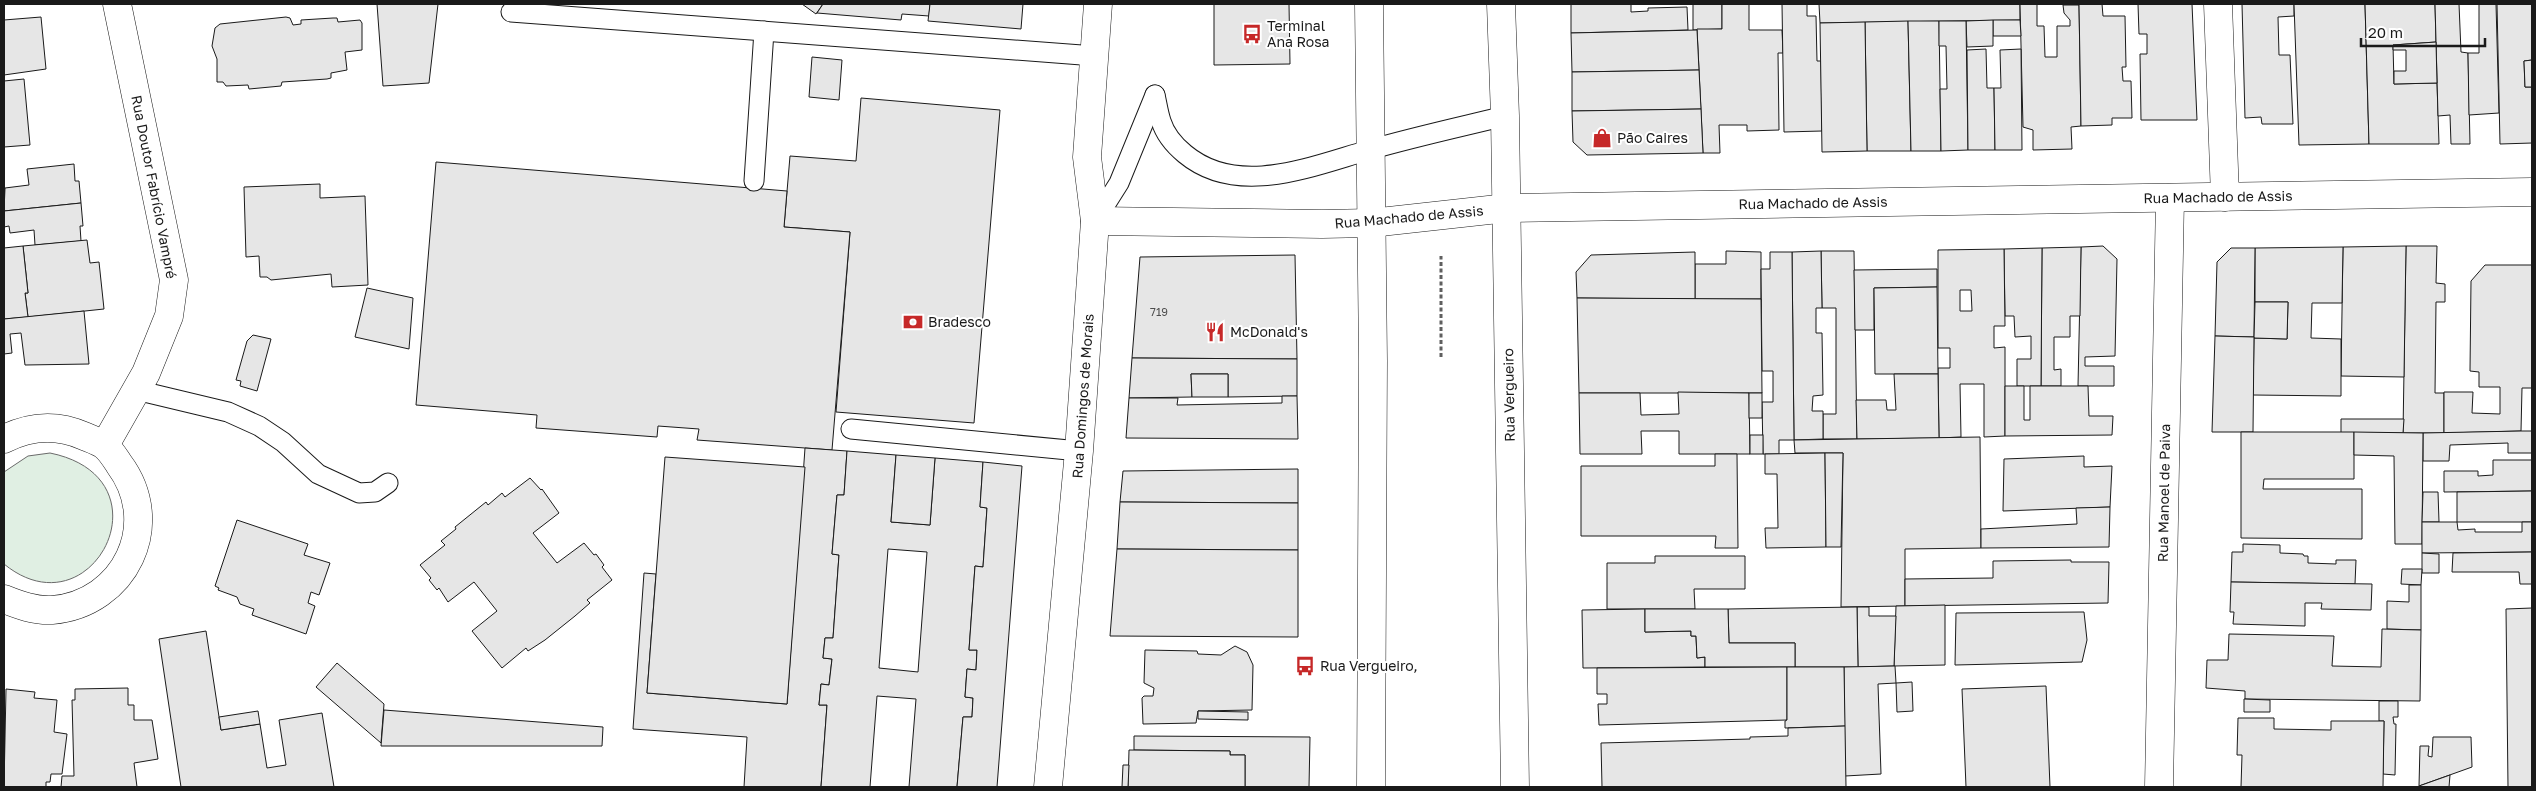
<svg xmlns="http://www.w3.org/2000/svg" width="2536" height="791" font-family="'Golos Text',sans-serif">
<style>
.green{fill:#e0efe3;stroke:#6a6a6a}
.building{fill:#e6e6e6;stroke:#1a1a1a;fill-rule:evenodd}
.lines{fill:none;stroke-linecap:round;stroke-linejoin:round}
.service-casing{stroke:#1a1a1a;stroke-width:21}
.minor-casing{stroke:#1a1a1a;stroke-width:29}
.tertiary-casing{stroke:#1a1a1a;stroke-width:29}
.primary-casing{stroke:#1a1a1a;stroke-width:29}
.path{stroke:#5f5f5f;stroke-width:3;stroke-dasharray:4 2.5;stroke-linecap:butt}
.service{stroke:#fff;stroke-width:19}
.minor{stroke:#fff;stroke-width:28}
.tertiary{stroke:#fff;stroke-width:28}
.primary{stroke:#fff;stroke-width:28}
.labels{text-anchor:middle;stroke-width:4;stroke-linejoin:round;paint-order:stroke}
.number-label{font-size:11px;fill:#4d4d4d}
.poi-label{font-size:14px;fill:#1a1a1a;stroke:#fff;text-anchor:start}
.street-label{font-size:14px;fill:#1a1a1a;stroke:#fff}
</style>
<rect width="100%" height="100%" fill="#fff"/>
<!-- green -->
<path class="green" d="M50,453c123,25 42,183 -46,111v-92l24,-16z"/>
<!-- building -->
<g class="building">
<path d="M377,4h61l-9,79 -46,3z"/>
<path d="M802,4h21l-7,10z"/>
<path d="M823,4h107l-1,12 -27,-2 -1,6 -84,-7z"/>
<path d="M930,4h93l-2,25 -93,-8z"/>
<path d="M1214,4h75l1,60 -76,1z"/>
<path d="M1571,4h60v8l17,-1v-3l39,-1 1,23 -117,3z"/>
<path d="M1693,4h29v25l-29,1z"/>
<path d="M1722,4h27v26h33l1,23h-5l1,77 -32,1v-6h-28l1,28h-17l-6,-124h25z"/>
<path d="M1782,4h25v12h9l1,45h4l1,70 -38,1z"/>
<path d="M1819,4h201v16l-200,3z"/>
<path d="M2020,4h17v22h7l1,31h12v-31h13v-6l-6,-7 -1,-8h16l2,121 -10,1 1,22 -39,1v-20l-10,-3z"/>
<path d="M2102,4l1,12h22l1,51h-4l1,14h8l1,37h-20v7l-31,1 -2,-122z"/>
<path d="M2138,4h54l5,116h-56l-1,-66h7v-20h-8z"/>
<path d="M2242,4h52v12l-16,1 1,38h11l3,69h-31l-1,-7 -16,1z"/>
<path d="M2294,4h71l4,140 -70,1z"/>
<path d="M2365,4h70l1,38 -43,3 1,39 43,-1 2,61h-70z"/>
<path d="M2435,4h24l2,48 7,1 2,91h-19l-1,-29 -12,1z"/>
<path d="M2479,4h17l3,109 -30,2 -1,-62h11z"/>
<path d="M2497,4h35v56l-8,1 1,26h7v56l-32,1z"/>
<path d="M41,17l5,52 -42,6v-55z"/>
<path d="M286,17l4,1 3,7 8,-1v-4l32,-2h4l1,4 22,-2 2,3v27l-17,2 2,18 -16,3v5l-4,1 -45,3 -1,4 -32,3 -1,-4 -22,1 -3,-4h-6v-23l-5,-13 3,-18 5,-4z"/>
<path d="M1993,20h27l1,16h-28z"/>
<path d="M1993,20v26l-26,1 -1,-26z"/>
<path d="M1908,21l3,130h-44l-2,-129z"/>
<path d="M1908,21h31l2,130h-30z"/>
<path d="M1939,21h27l2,129 -27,1 -1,-62h7l-1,-43h-7z"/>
<path d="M1865,22l2,129 -45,1 -2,-129z"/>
<path d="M1697,30l2,40 -127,2 -1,-39z"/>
<path d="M2436,42l1,41 -43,1v-13h12v-21h-13v-5z"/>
<path d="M1986,49l1,39h7l1,62h-27l-1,-100z"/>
<path d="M2021,49l1,101h-27l-1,-62h7l-1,-38z"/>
<path d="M812,57l30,3 -3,40 -30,-3z"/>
<path d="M2532,60v27h-7l-1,-26z"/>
<path d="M1699,70l2,39 -129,2v-39z"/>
<path d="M24,79l6,66 -26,2v-66z"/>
<path d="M861,98l139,12 -26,313 -138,-11 14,-180 -66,-5 6,-71 66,5z"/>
<path d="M1701,109l2,44 -116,2 -14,-13 -1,-31z"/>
<path d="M436,162l351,29 -3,36 66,5 -18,218 -135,-10 2,-11 -41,-3 -1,11 -121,-9 1,-13 -121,-10z"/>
<path d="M74,164l1,17h4l2,22 -77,8 1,-23 24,-3 -2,-16z"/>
<path d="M320,184v14l45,-2 3,89 -36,2 -1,-13 -60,6 -4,-3h-7l-1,-21 -13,1 -2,-70z"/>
<path d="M81,203l2,23h-3l1,15 -46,4 -1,-15 -24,3 -1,-7 -5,1v-16z"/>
<path d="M87,240l3,23 9,-1 5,47 -76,8 -3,-24h3l-5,-47z"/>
<path d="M23,246l5,47h-3l3,24 -24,2v-71z"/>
<path d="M2103,246l14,13 -2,97 -30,1v9h29v20h-36l3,-139z"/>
<path d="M2406,246h31l-1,37 9,1v18h-9l-1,91h9v40h-41z"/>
<path d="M2406,246l-2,131 -63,-1 2,-129z"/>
<path d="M2081,247l-1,69h-10v21h-16v33l7,-1v17h-20l1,-138z"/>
<path d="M2343,247l-1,56h-30l-1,35 30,1v57l-88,-1 1,-57 33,1 1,-37h-33v-54z"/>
<path d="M2042,248l-1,138h-24v-27h14v-23l-16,1 -1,-21h-9l-1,-67z"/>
<path d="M2231,248h24l-1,89 -39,-1 2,-74z"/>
<path d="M2004,249l1,77h-11v22l11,-1v89l-21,1v-53h-24l1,53 -22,1 -1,-70h12v-20h-12v-98zM1960,290h11l1,21h-12z"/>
<path d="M1726,251l35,1v47h-66v-35h31z"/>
<path d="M1821,251h33l3,188h-34v-25h13v-106h-14z"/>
<path d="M1821,251l1,57h-6v25h6l1,62 -10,1 -1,15h11v28l-29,1 -2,-188z"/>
<path d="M1695,252v47l-118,-1 -1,-26 15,-17z"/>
<path d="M1770,252h22l2,188h-15v14h-16l-1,-52h11v-31h-11l-1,-102h9z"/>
<path d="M1295,255l2,104 -165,-1 8,-101z"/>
<path d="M2485,265h47v123h-10l-1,43 -77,2v-41h29l-1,21 28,1v-27h-21v-15l-9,-1 1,-90z"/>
<path d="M1937,269v18l-63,1v42h-19l-1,-60z"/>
<path d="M1937,287l1,87h-63l-1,-86z"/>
<path d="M367,288l46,10 -4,51 -54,-12z"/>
<path d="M1577,298l184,1 1,94h-183z"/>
<path d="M2255,302h33l-1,37 -33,-1z"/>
<path d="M84,311l5,53 -64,1 -4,-32 -11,1 2,19 -8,1v-35z"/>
<path d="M253,335l18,4 -14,52 -17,-5 1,-5 -5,-1 11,-39z"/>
<path d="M2215,336l39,1 -1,95h-41z"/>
<path d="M1132,358l165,1v37l-69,1v-23h-37l1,23 -63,1z"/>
<path d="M1191,374h37v23h-36z"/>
<path d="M1894,374h44l1,64 -82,1 -1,-39h30l1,10h9z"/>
<path d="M2005,386h19v34h6v-34h58l1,30h24l-1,19 -107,1z"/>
<path d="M1678,392l71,1 1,61h-71v-23h-38l1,23h-62l-1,-61h61l1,22 38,-1z"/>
<rect x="1749" y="393" width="13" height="25"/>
<path d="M1282,396h15l1,43 -172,-1 3,-40h49l-1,7 105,-2z"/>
<path d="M2341,419h63l-1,14h-62z"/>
<path d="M2521,431h11v22h-24v-10l-58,2 -1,16h-26v-28z"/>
<path d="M2241,432h113v47h-90l-1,10h99v50l-121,-1z"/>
<path d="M2354,432l69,1 -1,111h-27l-1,-88 -40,-1z"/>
<rect x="1750" y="435" width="13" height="19"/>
<path d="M1980,437l1,111 -76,1v57l-64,1 2,-154h-48l-1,-13z"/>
<path d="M805,448l42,3 -3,44h-7l-5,59 7,1 -6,83h-8l-2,20 9,1 -3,26 -8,-1 -2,21h8l-6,82h-77l3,-50 -114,-8 11,-156 12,1 -9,119 140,11z"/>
<path d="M847,451l49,4 -5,67 39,3 5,-67 48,4 -3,45 7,1 -4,59 -8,-1 -6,84h8l-1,20 -9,-1 -2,28 8,1 -1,19h-9l-6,70h-48l7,-88 -39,-3 -7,91h-49l6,-82h-8l2,-21 8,1 3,-26 -9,-1 2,-20h8l6,-83 -7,-1 5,-59h7zM888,549l39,3 -9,120 -39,-4z"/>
<path d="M1825,453l1,94 -60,1 -1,-20h13l-1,-54h-12v-20z"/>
<path d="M1825,453h18l-2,94h-15z"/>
<path d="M1715,454h22l1,94h-23l1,-12h-135v-70h134z"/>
<path d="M896,455l39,3 -5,67 -39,-3z"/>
<path d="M2084,456v11l28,-1 -2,41 -107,4 1,-52z"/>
<path d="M665,457l140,10 -18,237 -140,-11z"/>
<path d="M2493,460h39v31l-88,1v-21h34v5l15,-1z"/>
<path d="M983,462l39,4 -25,321h-40l6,-70h9l1,-19 -8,-1 2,-28 9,1 1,-20h-8l6,-84 8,1 4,-59 -7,-1z"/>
<path d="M1298,469v34l-178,-1 3,-31z"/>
<path d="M530,478l11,12 1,-1 17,24 -26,20 24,30 27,-20 10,12 2,-1 8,11 -2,2 10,13 -25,20 3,3 -15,13 -30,24 -17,11 -2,-3 -24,20 -30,-37 25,-20 -23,-29 -26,20 -9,-14 -2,2 -8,-10 2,-2 -11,-13 25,-20 -4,-4 15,-12 -1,-2 31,-25 2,3 14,-12 3,4z"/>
<path d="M2532,491v31h-75v-30z"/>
<path d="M2423,492h15l1,30h-17z"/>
<path d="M1120,502l178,1v47l-181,-1z"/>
<path d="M2110,507l-1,40 -128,1v-19l96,-5 -1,-16z"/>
<path d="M237,520l71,24 -4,11 26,8 -11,32 -8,-3 -3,11 7,3 -9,28 -54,-19 2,-6 -14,-5 -3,-7 -19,-7 1,-2 -4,-2z"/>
<path d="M2422,522h35l1,8 17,-1v3h47v-10h10v30l-110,1z"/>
<path d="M2243,544l37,1v8l23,1 1,2h4v7l28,1v-4h20l-1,24 -124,-2 1,-30h11z"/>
<path d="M1117,549l181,1v87l-188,-1z"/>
<path d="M2532,552v32h-12l-1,-12h-67l1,-19z"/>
<path d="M2422,553l17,1v19h-17z"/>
<path d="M1655,556h90v33h-51l1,20h-88v-46h48z"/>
<path d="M2071,560v2h38l-1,41 -203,3v-27l88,-1v-17z"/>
<path d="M2402,569h20l-1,16 -20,-1z"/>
<path d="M2231,582l141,2 -1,26 -50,-1 1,-6h-17v23l-72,-2 1,-12h-4z"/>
<path d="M2409,585h12v45l-34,-1v-28l22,1z"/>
<path d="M1945,605v60l-51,1 2,-60z"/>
<path d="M1857,607h12v9h27l-2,50 -36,1z"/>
<path d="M1857,607l1,60h-63v-24h-66l-1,-34z"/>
<path d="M2532,608v179h-24l-2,-178z"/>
<path d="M1645,609v23l46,-1v5h5l1,22 8,-1v10l-122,1 -1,-58z"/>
<path d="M1645,609h83l1,34h66v24h-90v-10l-8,1 -1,-22h-5v-5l-46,1z"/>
<path d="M2084,612l3,28 -5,22 -127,3 1,-52z"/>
<path d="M2382,629l39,1 -1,71 -175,-2v-8l-39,-3 1,-28h21l1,-26 105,2 -2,30 49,1z"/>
<path d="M206,631l15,99 39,-6 7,44 19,-3 -7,-45 43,-7 12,74h-153l-22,-148z"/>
<path d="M1235,646l12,6 6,13 -1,45 -54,1 -2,12 -53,1 -1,-26 2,-2h9l1,-8 -10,-5 1,-33 52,1 1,3 23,1z"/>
<path d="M337,663l47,41 -3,39 -65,-56z"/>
<path d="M1895,666l1,17 -18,1 3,90 -36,2 -1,-109z"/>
<path d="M1787,667v53l-188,5 -1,-21h9v-10h-10v-26z"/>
<path d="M1787,667h57l1,59 -60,2v-7l2,-1z"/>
<path d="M1912,682l1,29 -16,1 -1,-29z"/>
<path d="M2046,686l4,101h-84l-4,-98z"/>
<path d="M128,688v17h6v15h18l6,39 -24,4 3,24h-76l1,-11h12l-2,-76h3v-11z"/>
<path d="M6,689l29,3 -1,6 23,2 -3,32 13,2 -5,40h-11l-1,8h-4v5h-42z"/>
<path d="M2244,699l26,1v12h-26z"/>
<path d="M2379,701h19v16h-5l1,7h2l-1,51 -12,-1 1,-53h-5z"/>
<path d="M384,710l219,17 -1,19h-221z"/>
<path d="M258,711l2,13 -39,6 -2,-13z"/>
<path d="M1198,711l50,1v8l-50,-1z"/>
<path d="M2238,718h36v11l57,1v-9h53l-1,66h-142l1,-32h-5z"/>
<path d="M1845,726l1,61h-244l-1,-44 149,-4v-2l38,-1v-8z"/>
<path d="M1134,736l176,1 -1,50h-64v-32h-15v-4l-96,-1z"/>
<path d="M2433,737h38l1,30 -53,19 1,-40h9l-1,10 4,1z"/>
<path d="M1129,750l101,1v4h15v32h-117z"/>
<path d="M1123,765h6l-1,22h-6z"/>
<path d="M2450,775l-1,12h-30v-1z"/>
</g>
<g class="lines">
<defs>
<g id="service">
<path d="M511,12l584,44"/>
<path d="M1155,95c2,8 3,17 6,26 4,13 13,24 24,33 53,44 127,12 184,-4 45,-13 91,-23 136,-34"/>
<path d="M754,181l10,-150"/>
<path d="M1095,221l24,-38 36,-88"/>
<path d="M136,390l92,22 31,14 24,16 35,32 41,19 16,-1 13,-9"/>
<path d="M851,429l228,22"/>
</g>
<g id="minor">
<path d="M2218,4l7,193"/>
<path d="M1095,221l227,3 49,-1 136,-15 1025,-16"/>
<path d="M4,439c26,-13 53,-15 80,-3 7,3 16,6 21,10 6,5 10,12 14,18 45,60 6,140 -67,146 -17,1 -33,-5 -48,-11"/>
<path d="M105,445l41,-72 23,-57 5,-36 -57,-276"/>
<path d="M2159,787l11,-589"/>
</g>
<path id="tertiary" d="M1048,787l31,-336 16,-230 -8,-64 11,-153"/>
<g id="primary">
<path d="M1369,4l4,357 -2,426"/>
<path d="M1501,4l4,112 10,671"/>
</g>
</defs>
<!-- service casing -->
<use href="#service" class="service-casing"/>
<!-- minor casing -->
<use href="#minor" class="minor-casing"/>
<!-- tertiary casing -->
<use href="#tertiary" class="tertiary-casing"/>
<!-- primary casing -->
<use href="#primary" class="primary-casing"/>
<!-- path -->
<path class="path" d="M1441,357v-101"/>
<!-- service -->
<use href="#service" class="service"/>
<!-- minor -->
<use href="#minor" class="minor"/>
<!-- tertiary -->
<use href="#tertiary" class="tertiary"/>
<!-- primary -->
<use href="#primary" class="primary"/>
</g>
<!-- icons -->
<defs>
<symbol id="bus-bare" viewBox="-9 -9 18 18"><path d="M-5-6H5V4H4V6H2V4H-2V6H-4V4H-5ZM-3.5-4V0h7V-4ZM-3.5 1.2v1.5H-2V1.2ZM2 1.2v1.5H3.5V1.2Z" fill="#c62828" stroke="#fff" stroke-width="2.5" paint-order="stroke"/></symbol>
<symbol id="shop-bare" viewBox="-9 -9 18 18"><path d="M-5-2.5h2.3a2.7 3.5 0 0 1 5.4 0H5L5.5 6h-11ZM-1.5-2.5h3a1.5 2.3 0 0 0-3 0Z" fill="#c62828" stroke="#fff" stroke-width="2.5" paint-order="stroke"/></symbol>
<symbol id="bank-bare" viewBox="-9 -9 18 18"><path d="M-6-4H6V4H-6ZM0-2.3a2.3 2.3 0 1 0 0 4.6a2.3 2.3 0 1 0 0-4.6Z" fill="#c62828" stroke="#fff" stroke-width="2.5" paint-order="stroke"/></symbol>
<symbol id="restaurant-bare" viewBox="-9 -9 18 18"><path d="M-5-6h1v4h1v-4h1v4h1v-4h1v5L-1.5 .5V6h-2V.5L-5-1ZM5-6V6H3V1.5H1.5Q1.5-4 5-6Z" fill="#c62828" stroke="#fff" stroke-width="2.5" paint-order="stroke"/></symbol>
</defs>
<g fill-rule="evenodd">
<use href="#bus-bare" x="1238" y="20" width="28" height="28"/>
<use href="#shop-bare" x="1588" y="124" width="28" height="28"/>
<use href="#bank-bare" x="899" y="308" width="28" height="28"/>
<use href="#restaurant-bare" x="1201" y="318" width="28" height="28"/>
<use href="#bus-bare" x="1291" y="652" width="28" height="28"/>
</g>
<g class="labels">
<!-- number labels -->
<g class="number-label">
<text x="1159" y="316">719</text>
</g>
<!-- poi labels -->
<g class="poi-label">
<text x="1267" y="31">Terminal<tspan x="1267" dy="16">Ana Rosa</tspan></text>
<text x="1617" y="143">Pão Caires</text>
<text x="928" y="327">Bradesco</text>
<text x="1230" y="337">McDonald's</text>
<text x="1320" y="671">Rua Vergueiro,</text>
</g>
<!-- street labels -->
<g class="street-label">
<text transform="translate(154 187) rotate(79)" y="5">Rua Doutor Fabrício Vampré</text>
<text transform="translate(2218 197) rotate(-1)" y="5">Rua Machado de Assis</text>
<text transform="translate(1813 203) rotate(-1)" y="5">Rua Machado de Assis</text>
<text transform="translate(1409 217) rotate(-5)" y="5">Rua Machado de Assis</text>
<text transform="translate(1509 395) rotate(-91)" y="5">Rua Vergueiro</text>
<text transform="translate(1083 396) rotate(-86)" y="5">Rua Domingos de Morais</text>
<text transform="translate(2164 493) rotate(-89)" y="5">Rua Manoel de Paiva</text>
</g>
</g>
<!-- border -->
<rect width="2536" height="791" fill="none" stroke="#1a1a1a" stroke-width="10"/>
<!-- scale -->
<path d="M2361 38v8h124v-8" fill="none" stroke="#1a1a1a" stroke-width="2.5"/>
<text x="2368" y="38" font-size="15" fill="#1a1a1a" stroke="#ffffff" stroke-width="4" paint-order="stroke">20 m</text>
</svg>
